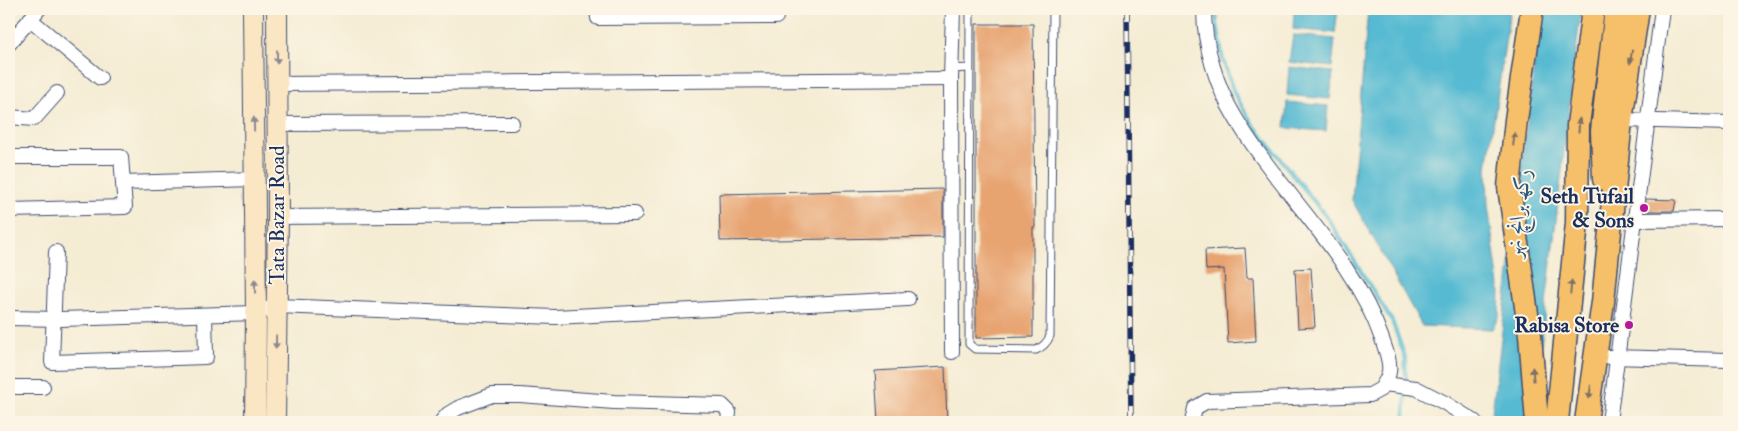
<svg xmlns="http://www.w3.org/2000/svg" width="1738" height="431" font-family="'IM FELL Double Pica',Amiri,serif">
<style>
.water{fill:#54bad2;stroke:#387498}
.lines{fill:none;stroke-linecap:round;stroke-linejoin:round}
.stream{stroke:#54bad2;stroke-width:4}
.building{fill:#e7a370}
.lane-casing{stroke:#3c4b70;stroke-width:9}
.street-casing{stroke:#3c4b70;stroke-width:16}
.secondary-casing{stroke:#3c4b70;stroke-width:22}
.primary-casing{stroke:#3c4b70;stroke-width:25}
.lane{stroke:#fff;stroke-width:7}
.street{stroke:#fff;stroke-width:14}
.secondary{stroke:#fbe6c4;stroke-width:20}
.primary{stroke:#f6c06b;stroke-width:22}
.rail-casing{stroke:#1b2f5e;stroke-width:5.5}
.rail{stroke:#fcf5e5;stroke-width:4;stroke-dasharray:11;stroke-linecap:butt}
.oneway{fill:#8b8a91}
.oneway2{fill:#7e7064}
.poi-dot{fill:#b5179e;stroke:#fcf5e5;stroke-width:2}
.labels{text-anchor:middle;stroke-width:4;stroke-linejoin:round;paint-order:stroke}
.poi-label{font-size:21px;font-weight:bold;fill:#1b2f5e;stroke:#fcf5e5;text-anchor:end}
.street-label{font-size:21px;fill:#1b2f5e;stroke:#fcf5e5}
.water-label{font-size:22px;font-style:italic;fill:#2c5981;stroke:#fcf5e5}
</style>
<rect width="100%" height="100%" fill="#fcf5e5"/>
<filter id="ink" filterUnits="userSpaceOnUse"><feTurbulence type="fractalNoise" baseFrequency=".02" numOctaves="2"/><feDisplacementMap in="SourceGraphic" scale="10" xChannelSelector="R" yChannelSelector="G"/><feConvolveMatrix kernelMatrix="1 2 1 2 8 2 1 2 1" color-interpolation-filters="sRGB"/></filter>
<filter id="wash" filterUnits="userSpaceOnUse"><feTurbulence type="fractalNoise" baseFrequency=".0096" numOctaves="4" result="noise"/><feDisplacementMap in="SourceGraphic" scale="20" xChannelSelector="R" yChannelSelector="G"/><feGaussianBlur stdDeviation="1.12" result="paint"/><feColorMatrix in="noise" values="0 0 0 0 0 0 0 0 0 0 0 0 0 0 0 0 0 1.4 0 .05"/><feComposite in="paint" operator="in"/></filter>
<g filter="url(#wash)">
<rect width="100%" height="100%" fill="#f4ecd3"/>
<!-- water -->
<g class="water">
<path d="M1294,9h44l-3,24 -42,-4z"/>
<path d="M1368,9h142l-23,159 1,38 12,87 -1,24 -7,12 -70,-3 -70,-126z"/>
<path d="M1541,9h40l-49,413h-41z"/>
<path d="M1293,35l42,4 -3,28 -43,-5z"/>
<path d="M1289,67l44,5 -3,27 -43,-4z"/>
<path d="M1287,102l41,4 -2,25 -41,-3z"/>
</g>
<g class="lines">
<!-- stream -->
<g class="stream">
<path d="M1216,9l1,14 6,37 11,33 18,30 76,96 64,102 13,36 1,26"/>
<path d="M1404,422l2,-32"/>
</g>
</g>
<g id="blocks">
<!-- building -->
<g class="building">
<path d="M976,24h57l2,203h-2v110l-57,1z"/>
<path d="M943,189v48l-223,4 -1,-47z"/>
<path d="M1646,199l30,1 -2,11h-29z"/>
<path d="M1245,248l2,30h6l3,63 -28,2 -4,-74 -18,1 -1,-20z"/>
<path d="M1311,268l4,59 -17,1 -3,-59z"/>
<path d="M945,367l2,55h-69l-3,-51z"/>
</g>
</g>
</g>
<g filter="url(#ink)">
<use href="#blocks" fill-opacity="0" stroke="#3c4b70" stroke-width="1"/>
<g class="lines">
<defs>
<g id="lane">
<path d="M970,9l-1,335 6,5 61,1c7,-3 11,-7 14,-14l3,-327"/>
<path d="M951,69l18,-1"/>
</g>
<g id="street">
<path d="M597,9l1,9 178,-1"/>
<path d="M30,19l70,59"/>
<path d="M9,44l30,-35"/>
<path d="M276,84l675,-5"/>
<path d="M9,117l25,2 23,-26"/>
<path d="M1621,120l108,3"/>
<path d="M277,124l235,-1"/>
<path d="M9,157h112l2,26 131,-4"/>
<path d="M9,210l116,-3 -2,-24"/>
<path d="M278,217l357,-3"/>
<path d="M1635,220l94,-1"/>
<path d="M56,252l-4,110 154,-5 -1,-42"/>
<path d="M9,318l52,1 195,-6 21,-7 278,11 353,-18"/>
<path d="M952,352l-1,-273 2,-70"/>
<path d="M1609,357l120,3"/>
<path d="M1384,384l32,4 29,15 30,19"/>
<path d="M9,387h34"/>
<path d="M441,422l7,-8 10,-6 34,-13h28l94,7 108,3 7,7 -1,10"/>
<path d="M1192,422l3,-14 12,-7 163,-6 11,-6c3,-5 7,-11 8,-17 2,-10 -4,-24 -7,-33 -30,-86 -102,-145 -147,-222 -19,-31 -31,-72 -31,-108"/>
<path d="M1609,422l53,-413"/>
</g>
<g id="secondary">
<path d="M253,9l3,304 -1,109"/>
<path d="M275,422l3,-205 -1,-208"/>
</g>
<g id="primary">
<path d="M1532,9l-16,111 -7,67 21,148 7,87"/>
<path d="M1604,179l-2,-48 14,-122"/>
<path d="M1557,422l20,-199 1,-98 15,-116"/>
<path d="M1586,422l17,-120 18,-182 17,-111"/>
</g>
</defs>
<!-- lane casing -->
<use href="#lane" class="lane-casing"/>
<!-- street casing -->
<use href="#street" class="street-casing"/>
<!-- secondary casing -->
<use href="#secondary" class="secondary-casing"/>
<!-- primary casing -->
<use href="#primary" class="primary-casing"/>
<!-- lane -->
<use href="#lane" class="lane"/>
<!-- street -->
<use href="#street" class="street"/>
<!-- secondary -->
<use href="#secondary" class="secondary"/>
<!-- primary -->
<use href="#primary" class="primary"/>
<defs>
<path id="rail" d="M1127,9l4,413"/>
</defs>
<!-- rail casing -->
<use href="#rail" class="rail-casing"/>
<!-- rail -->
<use href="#rail" class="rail"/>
</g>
<!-- one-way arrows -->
<defs><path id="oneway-solid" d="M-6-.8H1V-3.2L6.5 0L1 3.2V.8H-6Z" transform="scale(1.25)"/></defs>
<g class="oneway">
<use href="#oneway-solid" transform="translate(277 57) rotate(91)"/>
<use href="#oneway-solid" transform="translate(254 124) rotate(-91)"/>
<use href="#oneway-solid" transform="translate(255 286) rotate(-90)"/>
<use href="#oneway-solid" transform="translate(276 342) rotate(91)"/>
</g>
<g class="oneway2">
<use href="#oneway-solid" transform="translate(1631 57) rotate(99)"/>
<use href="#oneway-solid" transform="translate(1579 125) rotate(-86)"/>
<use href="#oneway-solid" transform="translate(1514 139) rotate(-83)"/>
<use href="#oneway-solid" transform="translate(1571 287) rotate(-84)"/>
<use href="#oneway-solid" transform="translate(1533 374) rotate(-95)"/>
<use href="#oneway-solid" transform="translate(1590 392) rotate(98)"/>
</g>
</g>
<!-- markers -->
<g class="poi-dot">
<circle cx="1644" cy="208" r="5"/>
<circle cx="1629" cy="325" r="5"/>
</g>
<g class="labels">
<!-- poi labels -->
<g class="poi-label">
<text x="1634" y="203">Seth Tufail<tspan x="1634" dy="24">&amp; Sons</tspan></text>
<text x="1619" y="332">Rabisa Store</text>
</g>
<!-- street labels -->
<g class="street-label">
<text transform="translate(277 215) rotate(-90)" y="7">Tata Bazar Road</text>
</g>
<!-- water labels -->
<g class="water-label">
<text transform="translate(1517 213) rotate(-83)" y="8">رکھ برانچ نہر</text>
</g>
</g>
<!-- margin -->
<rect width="1738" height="431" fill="none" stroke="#fcf5e5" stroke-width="30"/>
</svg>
